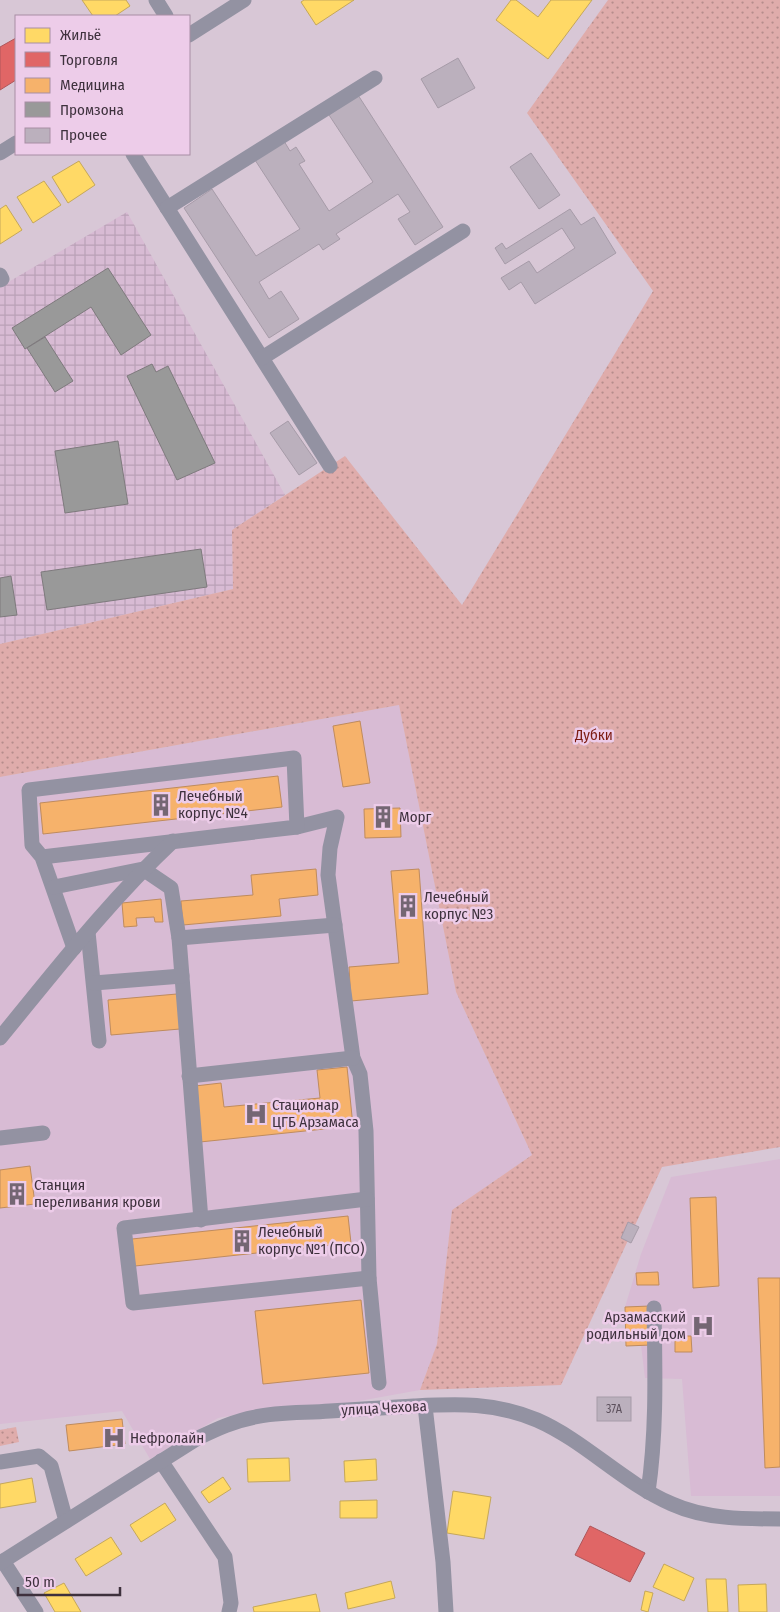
<svg xmlns="http://www.w3.org/2000/svg" width="780" height="1612" font-family="'Fira Sans Condensed',sans-serif">
<style>
.built{fill:#d8bbd4}
.industrial{fill:url(#industrial-grid)}
.park{fill:url(#park-dots)}
.homes{fill:#ffd966;stroke:#c5a75a}
.shops{fill:#e06666;stroke:#af565a}
.health{fill:#f6b26b;stroke:#bf8b5d}
.industry{fill:#999;stroke:#7e7a7d}
.building{fill:#bbb0bd;stroke:#a69ba8}
.lines{fill:none;stroke-linecap:round;stroke-linejoin:round}
.minor{stroke:#9392a2;stroke-width:15}
.labels{text-anchor:middle;stroke-width:5;stroke-linejoin:round;paint-order:stroke}
.number-label{font-size:12px;fill:#5d515d}
.park-label{font-size:15px;fill:#7c1b11;stroke:#edcce9}
.poi-label{font-size:15px;fill:#3e313d;stroke:#edcce9;text-anchor:start}
.street-label{font-size:15px;fill:#3e313d;stroke:#edcce9}
</style>
<defs>
<pattern id="industrial-grid" width="8" height="8" patternUnits="userSpaceOnUse" patternTransform="scale(1.25)"><rect width="8" height="8" fill="#d8bbd4"/><path d="M0 4h8M4 0v8" fill="none" stroke="#baa1b7"/></pattern>
<pattern id="park-dots" width="8" height="8" patternUnits="userSpaceOnUse" patternTransform="scale(1.25)"><rect width="8" height="8" fill="#dfacab"/><path d="M2 2h.1M6 6h.1" fill="none" stroke="#b68d8c" stroke-width="1.8" stroke-linecap="round"/></pattern>
</defs>
<rect width="100%" height="100%" fill="#d8c7d6"/>
<!-- built -->
<g class="built">
<path d="M399,705l57,287 76,163 -80,55 -15,134 -17,46 -72,13 -69,4 -61,11 -68,41 -28,-48 -122,13v-647z"/>
<path d="M780,1159v337h-89l-9,-117 -37,-1 -4,-33 -16,-38 16,-53 30,-77z"/>
</g>
<!-- industrial -->
<path class="industrial" d="M127,212l158,283 -53,35 1,59 -233,55v-357z"/>
<!-- park -->
<g class="park">
<path d="M608,0h172v1147l-118,20 -101,218 -141,5 17,-46 15,-134 80,-55 -76,-163 -57,-287 -399,72v-133l233,-55 -1,-59 113,-74 117,149 191,-314 -126,-178z"/>
<path d="M16,1427l3,15 -19,4v-16z"/>
</g>
<!-- homes -->
<g class="homes">
<path d="M82,0h44l4,6 -15,10h-22z"/>
<path d="M304,0h50l-38,25 -15,-23z"/>
<path d="M511,0h5l22,17 13,-17h41l-44,59 -52,-39z"/>
<path d="M79,161l16,24 -27,18 -16,-26z"/>
<path d="M44,181l17,24 -28,18 -16,-26z"/>
<path d="M6,205l16,25 -22,14v-35z"/>
<path d="M289,1458l1,23 -42,1 -1,-23z"/>
<path d="M376,1459l1,21 -32,2 -1,-21z"/>
<path d="M223,1477l8,12 -22,14 -8,-11z"/>
<path d="M32,1478l4,24 -36,6v-24z"/>
<path d="M453,1491l38,6 -7,42 -37,-6z"/>
<path d="M377,1500v18h-37v-17z"/>
<path d="M165,1503l11,17 -35,22 -11,-17z"/>
<path d="M111,1537l11,17 -36,22 -11,-17z"/>
<path d="M664,1564l30,14 -10,23 -31,-14z"/>
<path d="M706,1579h20l2,33h-20z"/>
<path d="M391,1581l4,17 -47,11 -3,-16z"/>
<path d="M64,1583l17,29h-26l-11,-19z"/>
<path d="M766,1584l1,28h-28l-1,-27z"/>
<path d="M645,1591l8,2 -5,19 -7,-2z"/>
<path d="M316,1594l4,18h-66l-1,-5z"/>
</g>
<!-- shops -->
<g class="shops">
<path d="M16,38v42l-16,10v-43z"/>
<path d="M590,1526l55,27 -15,29 -55,-27z"/>
</g>
<!-- health -->
<g class="health">
<path d="M360,721l10,62 -27,4 -10,-61z"/>
<path d="M278,776l4,31 -239,27 -3,-31z"/>
<path d="M400,808l1,29 -36,1 -1,-29z"/>
<path d="M316,869l2,26 -39,4 2,17 -98,9 -2,-24 72,-6 -2,-20z"/>
<path d="M419,869l9,125 -77,7 -2,-34 50,-4 -8,-92z"/>
<path d="M161,899l2,23h-8l-1,-5 -18,1 1,8 -13,1 -2,-24z"/>
<path d="M177,994l3,35 -69,6 -3,-35z"/>
<path d="M347,1067l6,59 -153,16 -5,-56 26,-3 3,24 96,-9 -3,-28z"/>
<path d="M30,1166l5,38 -35,4v-38z"/>
<path d="M716,1197l3,89 -26,2 -3,-90z"/>
<path d="M348,1216l3,27 -216,23 -3,-27z"/>
<path d="M658,1272l1,13h-22l-1,-12z"/>
<path d="M758,1278h22v189l-15,1z"/>
<path d="M361,1300l8,73 -106,11 -8,-73z"/>
<path d="M650,1306l1,39 -25,1 -1,-39z"/>
<path d="M675,1336h16l1,16h-17z"/>
<path d="M122,1419l3,25 -56,7 -3,-26z"/>
</g>
<!-- industry -->
<g class="industry">
<path d="M108,268l43,67 -30,20 -30,-48 -66,42 -13,-21z"/>
<path d="M45,337l28,44 -18,11 -28,-44z"/>
<path d="M152,364l4,8 12,-6 47,97 -38,17 -50,-104z"/>
<path d="M118,441l10,63 -63,9 -10,-62z"/>
<path d="M201,549l6,38 -160,23 -6,-38z"/>
<path d="M11,576l6,39 -17,2v-39z"/>
</g>
<!-- building -->
<g class="building">
<path d="M458,58l17,30 -37,20 -17,-29z"/>
<path d="M358,95l85,132 -28,18 -17,-26 12,-7 -12,-18 -62,40 4,5 -17,11 -4,-6 -60,38 10,17 12,-8 18,28 -30,19 -85,-130 28,-19 44,67 44,-27 -45,-69 29,-19 6,10 6,-4 9,14 -6,3 30,47 44,-29 -44,-67z"/>
<path d="M531,153l29,42 -21,14 -29,-42z"/>
<path d="M570,209l11,16 13,-8 22,36 -81,51 -14,-22 -12,8 -8,-12 28,-17 8,12 38,-25 -13,-20 -57,36 -10,-16 7,-5 4,6z"/>
<path d="M288,421l29,42 -18,12 -29,-42z"/>
<path d="M628,1222l11,5 -8,16 -10,-5z"/>
<rect x="597" y="1397" width="34" height="24"/>
</g>
<g class="lines">
<!-- minor -->
<g class="minor">
<path d="M156,0l10,16"/>
<path d="M189,35l55,-35"/>
<path d="M0,153l16,-10"/>
<path d="M133,154l197,312"/>
<path d="M167,208l208,-130"/>
<path d="M0,275l2,4 -2,1"/>
<path d="M262,358l201,-127"/>
<path d="M297,827l40,-10 -7,31 -2,27 25,183 7,16 6,57 3,147 10,105"/>
<path d="M42,857l255,-30 -3,-69 -265,32 3,55 10,12 32,91"/>
<path d="M54,887l89,-18 28,19 8,50 22,282"/>
<path d="M88,932l11,109"/>
<path d="M179,938l156,-13"/>
<path d="M94,983l88,-7"/>
<path d="M0,1038c55,-67 109,-137 173,-197"/>
<path d="M189,1076l164,-18"/>
<path d="M0,1138l43,-5"/>
<path d="M367,1199l-243,29 9,75 236,-25"/>
<path d="M425,1406l18,156 3,50"/>
<path d="M161,1461l64,96 6,46 -2,9"/>
<path d="M0,1462l39,-6 12,10 15,55"/>
<path d="M648,1492c9,-61 7,-122 6,-184"/>
<path d="M3,1561l33,51"/>
<path d="M0,1563l198,-125c19,-9 36,-17 57,-21 23,-5 51,-4 75,-6 28,-2 56,-3 84,-5 43,-2 81,-4 123,14 48,21 86,63 135,84 33,15 72,15 108,15"/>
</g>
</g>
<!-- icons -->
<defs>
<symbol id="building-bare" viewBox="-9 -9 18 18"><path d="M-4-6H4V6H1V3H-1V6H-4ZM-2.5-4.3h1.7v1.8h-1.7ZM.8-4.3h1.7v1.8H.8ZM-2.5-1h1.7V.8h-1.7ZM.8-1h1.7V.8H.8Z" fill="#746673" stroke="#edcce9" stroke-width="2.5" paint-order="stroke"/></symbol>
<symbol id="hospital-bare" viewBox="-9 -9 18 18"><path d="M-5-5h3v3.5h4V-5h3V5h-3V1.5h-4V5h-3Z" fill="#746673" stroke="#edcce9" stroke-width="2.5" paint-order="stroke"/></symbol>
</defs>
<g fill-rule="evenodd">
<use href="#building-bare" x="145" y="789" width="32" height="32"/>
<use href="#building-bare" x="367" y="801" width="32" height="32"/>
<use href="#building-bare" x="392" y="890" width="32" height="32"/>
<use href="#hospital-bare" x="240" y="1098" width="32" height="32"/>
<use href="#building-bare" x="1" y="1178" width="32" height="32"/>
<use href="#building-bare" x="226" y="1225" width="32" height="32"/>
<use href="#hospital-bare" x="687" y="1310" width="32" height="32"/>
<use href="#hospital-bare" x="98" y="1422" width="32" height="32"/>
</g>
<g class="labels">
<!-- number labels -->
<g class="number-label">
<text x="614" y="1413">37А</text>
</g>
<!-- park labels -->
<g class="park-label">
<text x="594" y="740">Дубки</text>
</g>
<!-- poi labels -->
<g class="poi-label">
<text x="178" y="801">Лечебный<tspan x="178" dy="17">корпус №4</tspan></text>
<text x="399" y="822">Морг</text>
<text x="424" y="902">Лечебный<tspan x="424" dy="17">корпус №3</tspan></text>
<text x="272" y="1110">Стационар<tspan x="272" dy="17">ЦГБ Арзамаса</tspan></text>
<text x="34" y="1190">Станция<tspan x="34" dy="17">переливания крови</tspan></text>
<text x="258" y="1237">Лечебный<tspan x="258" dy="17">корпус №1 (ПСО)</tspan></text>
<text x="686" y="1322" text-anchor="end">Арзамасский<tspan x="686" dy="17">родильный дом</tspan></text>
<text x="130" y="1443">Нефролайн</text>
</g>
<!-- street labels -->
<g class="street-label">
<text transform="translate(384 1408) rotate(-3)" y="5">улица Чехова</text>
</g>
</g>
<!-- legend -->
<rect x="15" y="15" width="175" height="140" fill="#edcce9" stroke="#a78ea4"/>
<rect x="25" y="28" width="25" height="15" fill="#ffd966" stroke="#a78ea4"/>
<text x="60" y="40" font-size="15" fill="#3e313d">Жильё</text>
<rect x="25" y="52" width="25" height="15" fill="#e06666" stroke="#a78ea4"/>
<text x="60" y="65" font-size="15" fill="#3e313d">Торговля</text>
<rect x="25" y="78" width="25" height="15" fill="#f6b26b" stroke="#a78ea4"/>
<text x="60" y="90" font-size="15" fill="#3e313d">Медицина</text>
<rect x="25" y="102" width="25" height="15" fill="#999999" stroke="#a78ea4"/>
<text x="60" y="115" font-size="15" fill="#3e313d">Промзона</text>
<rect x="25" y="128" width="25" height="15" fill="#bbb0bd" stroke="#a78ea4"/>
<text x="60" y="140" font-size="15" fill="#3e313d">Прочее</text>
<!-- scale -->
<path d="M18 1587v8h102v-8" fill="none" stroke="#3e313d" stroke-width="2.5"/>
<text x="25" y="1587" font-size="15" fill="#3e313d" stroke="#edcce9" stroke-width="4" paint-order="stroke">50 m</text>
</svg>
